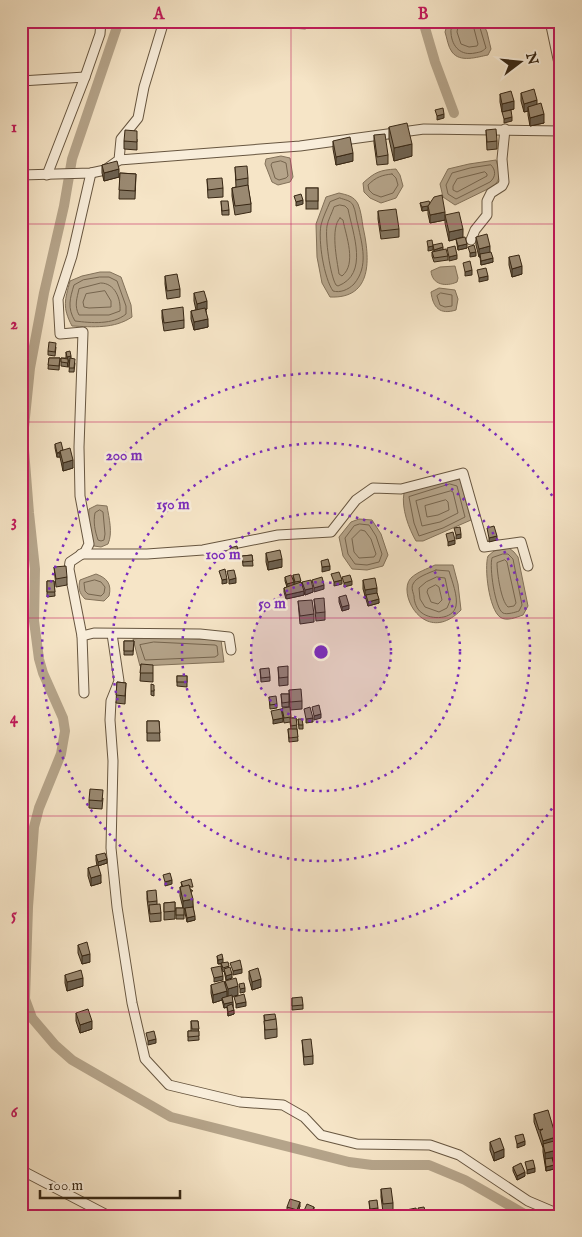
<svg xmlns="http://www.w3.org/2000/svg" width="582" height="1237" font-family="'IM FELL English',serif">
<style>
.water{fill:#b5a48a;stroke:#83725a}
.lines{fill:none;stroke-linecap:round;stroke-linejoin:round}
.shore{stroke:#76654e;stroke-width:1}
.canal{stroke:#b5a48a;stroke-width:10}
.minor-casing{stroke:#675640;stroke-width:11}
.minor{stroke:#f9eedb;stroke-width:9}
.wall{fill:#847661;stroke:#372613}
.shaded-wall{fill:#6c604f;stroke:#372613}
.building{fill:#9a8971;stroke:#372613}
.grid{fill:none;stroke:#c2185b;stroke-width:1;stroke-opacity:0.55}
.ring{fill:none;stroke:#7b2cbf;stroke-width:2.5;stroke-dasharray:2.5 5}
.centre{fill:#7b2cbf;stroke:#f9eedb;stroke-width:2.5}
.ring-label{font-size:15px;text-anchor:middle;font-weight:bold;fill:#7b2cbf;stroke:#f9eedb;stroke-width:5;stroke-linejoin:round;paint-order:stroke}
.neatline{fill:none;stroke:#c2185b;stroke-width:2}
.grid-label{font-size:16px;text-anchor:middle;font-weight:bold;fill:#c2185b}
</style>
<rect width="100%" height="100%" fill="#f6e5c7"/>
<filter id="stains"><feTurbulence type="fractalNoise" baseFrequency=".004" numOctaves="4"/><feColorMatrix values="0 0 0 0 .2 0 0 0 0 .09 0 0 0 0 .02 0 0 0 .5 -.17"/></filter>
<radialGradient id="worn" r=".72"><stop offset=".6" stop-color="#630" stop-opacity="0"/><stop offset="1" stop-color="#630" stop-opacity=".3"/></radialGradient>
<!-- water -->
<g class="water">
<path d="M275,21h54l-24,8 -27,-2z"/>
<path d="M451,21h31l5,11 4,17 -3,6c-11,2 -28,8 -36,-3 -4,-5 -5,-14 -7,-20l3,-10z"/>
<path d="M281,156l9,2 3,19 -3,5 -12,3 -6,-3 -7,-18 1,-5z"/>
<path d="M496,160c3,10 6,18 -2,26l-39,19 -12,-8 -3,-13 8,-15 21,-5z"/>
<path d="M396,169l4,6 3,11 -7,12 -15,5 -11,-5 -6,-6 -1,-9c12,-11 17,-13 33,-14z"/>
<path d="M339,193c8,2 15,3 19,11 3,7 4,16 5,23 7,31 10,72 -33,70l-8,-14 -5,-26 -1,-33 10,-27z"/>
<path d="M455,266l3,12 -1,4c-11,5 -25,3 -26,-11l9,-4z"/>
<path d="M100,272h10l11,5 10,28 1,12c-18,12 -39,10 -60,9 -10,-19 -7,-26 -2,-45l12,-5z"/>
<path d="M439,288l16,2 3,9 -2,11c-16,5 -23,-2 -25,-18z"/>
<path d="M460,479l11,41 -48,21h-7c-7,-12 -15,-33 -12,-48l8,-3z"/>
<path d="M97,505l10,1c2,12 6,27 1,38l-7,3 -7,-1c-3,-13 -6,-24 -5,-37z"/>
<path d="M359,519l13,1 9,14 7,21 -5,11 -16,4 -15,-1 -9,-13 -4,-19 12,-15z"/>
<path d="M509,548l5,4 4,5 10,49 -5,9c-6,2 -17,7 -23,2 -11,-8 -16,-49 -12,-61l6,-5z"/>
<path d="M435,565h18l5,19 3,26c-36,37 -65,-17 -50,-32 6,-6 16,-9 24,-13z"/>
<path d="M96,574c11,4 16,10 13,22l-5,5 -19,-2c-6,-6 -7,-11 -5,-19z"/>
<path d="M153,637l68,3 3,22 -84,4 -7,-27z"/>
</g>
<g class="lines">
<!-- shore -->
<g class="shore">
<path d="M453,21c0,4 -3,9 -2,12 1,14 10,23 24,20 5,-1 7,-1 11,-5l-8,-27"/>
<path d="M459,21l-2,11 4,12 8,3 8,-1 1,-2 -6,-23"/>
<path d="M281,161l5,2 2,13 -2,2 -7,2 -4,-2 -4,-13 1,-2z"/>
<path d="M491,165c5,5 5,12 -1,17l-34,17 -8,-5 -2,-9 6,-12 18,-5z"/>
<path d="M485,172l2,2v2l-30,16 -4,-2v-4l4,-7z"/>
<path d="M392,174l4,4 2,7 -5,8 -12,4 -8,-3 -4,-4 -1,-5c8,-8 14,-10 24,-11z"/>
<path d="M340,198c5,2 10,2 13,7 3,6 3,14 5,20 4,20 11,41 -4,59 -6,6 -14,9 -21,7 -9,-13 -15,-50 -12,-66 2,-8 6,-16 9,-23z"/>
<path d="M340,205l5,1 3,3c5,25 21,65 -10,77l-2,-1c-6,-10 -11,-47 -9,-59 1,-6 5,-13 7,-19z"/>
<path d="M340,218l3,2c3,16 14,44 -1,56l-3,-2c-2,-14 -9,-46 1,-56z"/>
<path d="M100,277h9l8,4 9,25v8c-13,11 -35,9 -51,7 -8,-13 -5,-23 -1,-36l9,-5z"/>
<path d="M101,283c14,0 20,16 19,28l-11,4h-30c-5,-9 -2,-17 0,-26z"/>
<path d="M105,291l6,10v6l-22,1 -5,-1 -1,-5 3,-8z"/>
<path d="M441,293l11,2v11l-7,1 -5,-2 -3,-9z"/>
<path d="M450,484l7,2 8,31 -22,11 -24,8 -5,-13 -5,-26z"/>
<path d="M451,491l2,1 5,21 -18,9 -18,4 -6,-25z"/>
<path d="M446,500l2,2 1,8 -11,5 -11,2 -2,-11z"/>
<path d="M100,510l3,2 2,22 -1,6 -3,1 -3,-1c-3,-9 -5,-18 -3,-27z"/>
<path d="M360,524l9,1 7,11 6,18 -3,8 -12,3 -12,-1 -7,-10 -3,-16 9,-12z"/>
<path d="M361,530l4,1 6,8 5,15 -2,3 -15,1 -5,-6 -2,-13z"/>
<path d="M503,554h5l5,5 9,46 -3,6c-3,1 -12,4 -16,2 -8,-4 -14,-47 -11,-55z"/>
<path d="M505,560l2,2 9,41 -2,3 -6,1c-7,-6 -11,-34 -11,-44z"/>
<path d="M436,570l13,1c3,10 9,25 7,35 -3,14 -25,14 -34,7 -5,-3 -8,-11 -8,-17 -1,-4 -3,-8 -1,-12 3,-7 16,-11 23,-14z"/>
<path d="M437,577l8,1 5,23 -3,7 -8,4 -14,-5 -5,-8 -1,-11 7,-6z"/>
<path d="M95,580l6,2 4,5 -1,6 -3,3 -13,-2 -3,-3 -1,-8z"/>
<path d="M436,585l3,2 3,13 -4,4 -7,-2 -4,-10 1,-3z"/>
<path d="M154,642l61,3 2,1 1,9 -3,2 -70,3 -5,-15z"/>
</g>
<!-- canal -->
<g class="canal">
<path d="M119,21l-47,138 -8,47 -20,87 -14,75 -7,69 6,76 6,56 -1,52 5,38 4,14 20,45 2,13 -4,23 -22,54 -5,19 -6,80 -3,92 7,19 23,27 17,15 99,57 178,45 23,3h57l36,15 63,36"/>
<path d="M423,21l12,41 19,51"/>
<path d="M21,846l11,4"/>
</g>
<defs>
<g id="minor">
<path d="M550,21l11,52"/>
<path d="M21,81l64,-4"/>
<path d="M119,160l181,-14 124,-17 137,2"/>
<path d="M21,175l70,-2 14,-3 14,-10 2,-21 17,-21 6,-31 20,-66"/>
<path d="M47,175l38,-98 15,-43 1,-13"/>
<path d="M471,240l4,-10 12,-15v-14l4,-8 11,-7 2,-4 -2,-23 3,-30"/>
<path d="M81,554h66l56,-4 75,-15 53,-3 25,-32 17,-12 28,1 62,-16 21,74 37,-5 7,24"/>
<path d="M112,634l7,47 -8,20 -1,19 3,41 -2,87 6,59 15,96 13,56 24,26 71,17 43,3 21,12 17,18 36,9 73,1 29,10 69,46 33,14"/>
<path d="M82,636l12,-3 106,1 29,3 2,13"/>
<path d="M84,693l-2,-57 -13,-67 1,-7 15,-10 4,-8 -9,-48 -1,-49 4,-115 -23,2 -2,-35 14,-43 19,-83"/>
<path d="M21,1170l88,46"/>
</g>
</defs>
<!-- minor casing -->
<use href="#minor" class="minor-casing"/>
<!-- minor -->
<use href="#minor" class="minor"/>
</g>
<!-- wall -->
<g class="wall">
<path d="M521,93l16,11 7,19 -14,3 -2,-11v-4l-4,1 -3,-11z"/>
<path d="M500,94l14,15 -12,3 -2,-10z"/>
<path d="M389,127l23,29 -18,5 -5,-22z"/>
<path d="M486,130l11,11v8l-10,1z"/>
<path d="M374,135l14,20v9l-11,1 -3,-22z"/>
<path d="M137,139v11l-13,-1v-8z"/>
<path d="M333,141l20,20 -17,4 -3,-16z"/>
<path d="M102,165l17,12 -15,4 -2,-8z"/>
<path d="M235,167l13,11v9l3,17v8l-16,3 -3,-19v-8l4,-1z"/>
<path d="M120,173l16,1 -1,25h-16z"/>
<path d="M207,179l16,9v9l-15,1z"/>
<rect x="306" y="188" width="12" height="21"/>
<path d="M221,201l8,9v5h-7z"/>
<path d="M420,203h10l15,12 18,22 4,11 -9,2 -2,-11 -7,2 -4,-18v-3l-15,3 -2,-9v-4l-6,1z"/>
<path d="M378,211l21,18v8l-18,2 -3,-20z"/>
<path d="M476,237l14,15 3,10 -12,3 -1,-8h-1l-3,-12z"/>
<path d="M433,245l10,4 5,7v4l-14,2 -2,-6v-4l2,-1z"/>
<path d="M509,257l13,17 -10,3 -3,-12z"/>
<path d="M165,276l15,13v8l-13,2 -2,-15z"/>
<path d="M194,293l13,16 -1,1 2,17 -14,3 -3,-11v-8l5,-1 -2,-9z"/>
<path d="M162,310l22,10v8l-20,3 -2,-13z"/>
<path d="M56,347l-1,9 -7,-1v-4z"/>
<path d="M66,352l9,11 -1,9h-5l1,-11h-2v6l-7,-1v-8h5z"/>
<path d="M49,358h11l-1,12 -11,-1z"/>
<path d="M55,444l8,6 10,18 -10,3 -3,-14h-3l-2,-9z"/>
<path d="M266,553l16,14 -14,3 -2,-8z"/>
<path d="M252,555l1,11h-10l-1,-10z"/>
<path d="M54,567l13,10v8l-11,2z"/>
<path d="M293,575l8,7 1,4v-4l11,10 -8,3 -1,-3v3l-18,4 -2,-7v-4l3,-1 -2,-6v-4l9,8 1,-1 -2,-5z"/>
<path d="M363,580l14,13 2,10 -11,3 -5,-17z"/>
<path d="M47,581h7l1,15 -8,1z"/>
<path d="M339,597l10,12 -7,2 -3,-9z"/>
<path d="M314,599l11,13v8l-9,1z"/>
<path d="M298,601l16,13v8l-14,2z"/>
<path d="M124,641h10l-1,14h-9z"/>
<path d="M141,664l12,9v9l-13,-1z"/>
<path d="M278,667l10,10v8l-9,1z"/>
<path d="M260,669l10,8v4l-9,1z"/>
<path d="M177,676h10v11l-10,-1z"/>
<path d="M117,682l9,1 -1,21 -9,-1z"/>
<path d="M154,689v7l-3,-1v-4z"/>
<path d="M289,690l13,11v8l-12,1z"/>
<path d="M281,694h8v13h-7z"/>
<path d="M269,697l8,7v4l-7,1z"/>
<path d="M282,708l9,10h5l2,23 -9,1 -1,-13h3l-1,-7 -6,1z"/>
<path d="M298,719l5,6v4h-4z"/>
<path d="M147,721h12l1,20h-13z"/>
<path d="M103,798l-1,11 -13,-1v-8z"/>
<path d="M96,855l11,8 -9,3 3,17 -10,3 -3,-10v-8l9,-2 -1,-6z"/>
<path d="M181,882l12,9h-2l4,29 -8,2 -2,-9v-4h-1v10h-8v-11h7l-3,-12v-9h2z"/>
<path d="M147,891l10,10v3l4,9v8l-11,1 -3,-23z"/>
<path d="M175,902v17l-11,1v-17z"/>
<path d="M78,945l12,17 -8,2 -4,-11z"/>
<path d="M217,956l6,7 6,4 3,11 -6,2 -2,-9 -1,1 -2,-8h-3z"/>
<path d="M249,971l12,16 -9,3 -3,-11z"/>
<path d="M65,975l18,11 -16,5 -2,-8z"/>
<path d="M225,981l13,14 -6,1 2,18 -6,2 -1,-9 -3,1 -2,-8 -9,3 -2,-10v-8l14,1z"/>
<path d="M292,998l11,7v4l-11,1z"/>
<path d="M76,1013l16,16 -12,4 -4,-12z"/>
<path d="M264,1015l13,14v8l-12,2z"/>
<path d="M191,1021h7l1,19 -11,1v-10h3z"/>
<path d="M302,1040l11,16v8l-9,1z"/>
<path d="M534,1114l22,23 -1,31 -2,-9 -1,1 2,9 -8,2 -3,-19v-4l-9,-26z"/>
<path d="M490,1142l14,15 -10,4 -4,-11z"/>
<path d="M513,1167l12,9 -8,4 -4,-9z"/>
<path d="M381,1189l12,14v8l-10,1 -2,-15z"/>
<path d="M369,1201l9,7v4l-8,1z"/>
<path d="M300,1206l-3,9 -10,-4v-4z"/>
</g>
<!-- shaded-wall -->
<g class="shaded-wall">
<path d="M537,100v8l-9,-1v4l-4,1v-8z"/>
<path d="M514,101v8l-12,3v-8z"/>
<path d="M444,114v4l-7,2v-4z"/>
<path d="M544,114v9l-14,3v-8z"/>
<path d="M512,117v4l-8,2v-4z"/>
<path d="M412,144v12l-18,5v-13z"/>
<path d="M353,153v8l-17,4v-8z"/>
<path d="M119,169v8l-15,4v-8z"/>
<path d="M303,200v4l-7,2v-4z"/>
<path d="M430,205l-2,1v4l-6,1v-4z"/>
<path d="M445,212v8l-15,3v-8z"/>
<path d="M463,229v8l-14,4v-9z"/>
<path d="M467,244v4l-9,2v-4z"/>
<path d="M433,246v4l-5,1v-4z"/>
<path d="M490,246v8h-10v3h-1v-8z"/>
<path d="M443,247v4l-9,3v-4z"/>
<path d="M476,252v4l-6,1v-4z"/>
<path d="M457,255v4l-8,2v-4z"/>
<path d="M493,258v4l-12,3v-4z"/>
<path d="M522,266v8l-10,3v-8z"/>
<path d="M472,270v5l-7,1v-4z"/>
<path d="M488,276v4l-9,2v-4z"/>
<path d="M207,301v8l-10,3v-8z"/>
<path d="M208,319v8l-14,3v-8z"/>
<path d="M71,356v4l-3,1v6l-1,-10z"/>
<rect x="57" y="453" width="3" height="4"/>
<path d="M73,460v8l-10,3v-8z"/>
<path d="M461,534v4l-5,1v-4z"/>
<path d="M497,536v4l-8,2v-4z"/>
<path d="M455,540v4l-7,2v-4z"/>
<path d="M238,552v4l-7,2v-4z"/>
<path d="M282,559v8l-14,3v-8z"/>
<path d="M330,566v4l-8,2v-5z"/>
<path d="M236,578v5l-7,1v-4z"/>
<path d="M227,579v4l-5,1v-4z"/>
<path d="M342,580v4l-8,2v-4z"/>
<path d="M352,581v4l-8,2v-4z"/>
<path d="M294,582v4l-7,2v-4z"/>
<path d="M324,585v4l-10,3v-4z"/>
<path d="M313,588v4l-8,3v-5z"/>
<path d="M377,588v8l-11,-1v3l-1,1v-9z"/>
<path d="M304,591v4l-18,4v-4z"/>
<path d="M379,599v4l-11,3v-4z"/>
<path d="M349,605v4l-7,2v-4z"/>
<path d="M321,714v4l-7,2v-4z"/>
<path d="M283,718v4l-10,2v-4z"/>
<path d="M313,718v4l-7,1v-4z"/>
<path d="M107,859v4l-9,3v-4z"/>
<path d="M101,875v8l-10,3v-8z"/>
<path d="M172,880v4l-7,2v-4z"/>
<path d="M193,899v8l-10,2v-8z"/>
<path d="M195,916v4l-8,2v-4z"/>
<path d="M90,954v8l-8,2v-8z"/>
<path d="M223,959v4l-5,1v-4z"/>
<path d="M242,969v4l-9,2v-4z"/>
<path d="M232,974v4l-6,2v-4z"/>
<path d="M223,976v4l-9,2v-4z"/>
<path d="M83,978v8l-16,5v-9z"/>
<path d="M261,979v8l-9,3v-8z"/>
<path d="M238,986v9l-10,3v-9z"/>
<path d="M245,988v4l-5,1v-4z"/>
<path d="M227,991v8l-5,-1v2l-9,3v-8z"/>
<path d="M233,1002v4l-9,2v-4z"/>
<path d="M246,1002v4l-10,2v-4z"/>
<path d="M234,1010v4l-6,2v-4z"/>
<path d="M92,1021v8l-12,4v-8z"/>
<path d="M156,1039v4l-8,2v-4z"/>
<path d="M25,1056v4l-4,1v-4z"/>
<path d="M556,1137v8l-13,1v-5z"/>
<path d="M525,1141v4l-8,3v-4z"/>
<path d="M504,1149v8l-10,4v-8z"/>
<path d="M557,1150v8l-4,-1v2l-8,2v-8z"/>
<path d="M561,1163v4l-6,1v-4z"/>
<path d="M554,1165v4l-8,2v-4z"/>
<path d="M535,1168v4l-8,2v-4z"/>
<path d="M525,1172v4l-8,4v-4z"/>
<path d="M300,1202v4l-3,9v-5z"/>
<path d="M314,1207v5l-2,4h-2z"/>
</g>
<!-- building -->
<g class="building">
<path d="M534,89l3,11 -13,4 -3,-11z"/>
<path d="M511,91l3,10 -12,3 -2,-10z"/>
<path d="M541,103l3,11 -14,4 -2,-11z"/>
<path d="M443,108l1,6 -7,2 -2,-6z"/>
<path d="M511,110l1,7 -8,2 -2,-7z"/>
<path d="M407,123l5,21 -18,4 -5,-21z"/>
<path d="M496,129l1,12 -10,1 -1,-12z"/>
<path d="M125,130l12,1v11l-13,-1z"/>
<path d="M385,134l3,21 -11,2 -3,-22z"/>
<path d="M350,137l3,16 -17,4 -3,-16z"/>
<path d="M117,161l2,8 -15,4 -2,-8z"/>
<path d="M247,166l1,12 -12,2 -1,-13z"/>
<path d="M120,173l16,1 -1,17 -16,-1z"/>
<path d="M222,178l1,10 -15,2 -1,-11z"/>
<path d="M248,185l3,19 -16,2 -3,-18z"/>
<rect x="306" y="188" width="12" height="13"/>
<path d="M301,194l2,6 -7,2 -2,-6z"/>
<path d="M442,195l3,17 -15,3 -2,-9 6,-9z"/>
<path d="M221,201h7l1,9 -7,1z"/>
<path d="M429,201l1,2 -2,3 -6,1 -2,-4z"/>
<path d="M396,209l3,20 -18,2 -3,-20z"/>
<path d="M459,212l4,17 -14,3 -4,-17z"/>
<path d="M487,234l3,12 -11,3 -3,-12z"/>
<path d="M465,237l2,7 -9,2 -2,-7z"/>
<path d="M432,240l1,6 -5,1 -1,-6z"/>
<path d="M442,243l1,4 -9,3 -1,-5z"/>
<path d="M474,245l2,7 -6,1 -2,-6z"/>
<path d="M455,246l2,9 -8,2 -2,-9z"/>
<path d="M446,249l2,7 -14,2 -2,-6z"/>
<path d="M491,252l2,6 -12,3 -1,-7z"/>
<path d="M519,255l3,11 -10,3 -3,-12z"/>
<path d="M470,261l2,9 -7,2 -2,-9z"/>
<path d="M486,268l2,8 -9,2 -2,-8z"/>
<path d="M177,274l3,15 -13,2 -2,-15z"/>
<path d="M204,291l3,10 -10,3 -3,-11z"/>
<path d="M183,307l1,13 -20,3 -2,-13z"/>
<path d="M205,308l3,11 -14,3 -3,-11z"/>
<path d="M49,342l7,1 -1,9 -7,-1z"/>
<path d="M70,351l1,5 -4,1 -1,-5z"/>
<path d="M49,358h11l-1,8 -11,-1z"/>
<path d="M61,358l7,1v4l-7,-1z"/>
<path d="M70,358l5,1 -1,9h-5z"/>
<path d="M61,442l2,8 -3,1v1l-3,1 -2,-9z"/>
<path d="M70,448l3,12 -10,3 -3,-12z"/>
<path d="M494,526l3,10 -8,2 -2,-10z"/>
<path d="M460,527l1,7 -5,1 -2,-7z"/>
<path d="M453,532l2,8 -7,2 -2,-8z"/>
<path d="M237,546l1,6 -7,2 -1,-6z"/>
<path d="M280,550l2,9 -14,3 -2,-9z"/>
<path d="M252,555l1,6 -10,1 -1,-6z"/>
<path d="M328,559l2,7 -8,1 -1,-6z"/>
<path d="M66,566l1,11 -11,2 -2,-12z"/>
<path d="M225,569l2,10 -5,1 -3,-9z"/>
<path d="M234,570l2,8 -7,2 -2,-9z"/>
<path d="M339,572l3,8 -8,2 -3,-8z"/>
<path d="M299,574l2,7 -6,1 -2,-7z"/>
<path d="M291,575l3,7 -7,2 -2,-7z"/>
<path d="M350,575l2,6 -8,2 -2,-6z"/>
<path d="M322,577l2,8 -10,3 -2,-8z"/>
<path d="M375,578l2,10 -12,2 -2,-10z"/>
<path d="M311,580l2,8 -8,2 -3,-8z"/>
<path d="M47,581h7l1,11h-8z"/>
<path d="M301,582l3,9 -18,4 -2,-7z"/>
<path d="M377,593l2,6 -11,3 -2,-7z"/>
<path d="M346,595l3,10 -7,2 -3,-10z"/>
<path d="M324,598l1,14 -9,1 -2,-14z"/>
<path d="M312,600l2,14 -14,2 -2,-15z"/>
<path d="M124,641h10l-1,10h-9z"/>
<path d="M141,664l12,1v8h-13z"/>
<path d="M288,666v11l-9,1 -1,-11z"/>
<path d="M269,668l1,9 -9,1 -1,-9z"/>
<rect x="177" y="676" width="10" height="6"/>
<path d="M117,682l9,1 -1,13 -9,-1z"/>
<path d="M151,684l3,1v6h-3z"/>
<path d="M301,689l1,12 -12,1 -1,-12z"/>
<path d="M281,694h8v8l-7,1z"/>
<path d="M276,696l1,8 -7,1 -1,-8z"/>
<path d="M319,705l2,9 -7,2 -2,-9z"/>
<path d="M290,707l1,10 -7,1 -2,-10z"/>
<path d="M310,707l3,11 -7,1 -2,-10z"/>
<path d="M281,709l2,9 -10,2 -2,-9z"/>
<path d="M290,718h6l1,7 -6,1z"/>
<path d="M298,719h4l1,6h-4z"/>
<path d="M147,721h12l1,12h-13z"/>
<path d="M288,729h9l1,8 -9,1z"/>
<path d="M90,789l13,1 -1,11 -13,-1z"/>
<path d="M105,853l2,6 -9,3 -2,-7z"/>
<path d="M98,865l3,10 -10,3 -3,-10z"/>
<path d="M170,873l2,7 -7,2 -2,-7z"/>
<path d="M191,879l2,8h-3l-1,-2 -6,2 -2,-5z"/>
<path d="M189,885l4,14 -10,2 -3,-14z"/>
<path d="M156,890l1,11 -9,1 -1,-11z"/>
<path d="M175,902v9l-11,1v-9z"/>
<path d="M160,904l1,9 -11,1 -1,-9z"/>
<path d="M193,907l2,9 -8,2 -2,-10z"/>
<rect x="176" y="908" width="8" height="7"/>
<path d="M87,942l3,12 -8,2 -4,-11z"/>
<path d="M222,954l1,5 -5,1 -1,-4z"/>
<path d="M240,960l2,9 -9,2 -3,-8z"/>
<path d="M228,962l1,4 -6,2 -2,-5z"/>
<path d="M221,966l2,10 -9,2 -3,-10z"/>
<path d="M230,967l2,7 -6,2 -2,-7z"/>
<path d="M258,968l3,11 -9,3 -3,-11z"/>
<path d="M81,970l2,8 -16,4 -2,-7z"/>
<path d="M236,978l2,8 -10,3 -3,-8z"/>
<path d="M224,981l3,10 -14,4 -2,-10z"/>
<path d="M244,983l1,5 -5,1 -1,-5z"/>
<path d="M244,994l2,8 -10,2 -2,-7z"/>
<path d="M232,995l1,7 -9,2 -2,-6z"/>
<path d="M302,997l1,8 -11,1v-8z"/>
<path d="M232,1004l2,6 -6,2 -1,-6z"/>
<path d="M88,1009l4,12 -12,4 -4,-12z"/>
<path d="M275,1014l1,5 -11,2 -1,-6z"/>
<path d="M276,1019l1,10 -12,1 -1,-9z"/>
<path d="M191,1021h7l1,8h-7z"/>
<path d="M154,1031l2,8 -8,2 -2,-8z"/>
<path d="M188,1031h11v5l-11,1z"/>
<path d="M311,1039l2,17 -9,1 -2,-17z"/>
<path d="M24,1051l1,5 -4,1v-5z"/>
<path d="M548,1110l8,27 -13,4 -3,-10 3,-2 -4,1 -5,-16z"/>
<path d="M523,1134l2,7 -8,3 -2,-8z"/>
<path d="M500,1138l4,11 -10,4 -4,-11z"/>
<path d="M554,1141l3,9 -12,3 -2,-9z"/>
<path d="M559,1156l2,7 -6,1 -2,-7z"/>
<path d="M552,1158l2,7 -8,2 -1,-8z"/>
<path d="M533,1160l2,8 -8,2 -2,-8z"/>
<path d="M521,1163l4,9 -8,4 -4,-9z"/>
<path d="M391,1188l2,15 -10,1 -2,-15z"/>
<path d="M290,1199l10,3 -3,8 -10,-3z"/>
<path d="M377,1200l1,8 -8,1 -1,-8z"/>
<path d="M307,1204l7,3 -4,9h-7l-1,-1z"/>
<path d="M424,1207l2,7 -6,2 -2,-8z"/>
<path d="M416,1208l2,8h-11l-1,-6z"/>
</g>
<!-- grid -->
<path class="grid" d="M291,21v1195M21,224h540M21,422h540M21,618h540M21,816h540M21,1012h540"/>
<!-- distance rings -->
<circle cx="321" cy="652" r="70" fill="#7b2cbf" fill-opacity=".12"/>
<g class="ring">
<circle cx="321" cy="652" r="70"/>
<circle cx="321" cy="652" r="139"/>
<circle cx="321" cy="652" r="209"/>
<path d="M560 796A279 279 0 1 1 560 508"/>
</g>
<circle cx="321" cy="652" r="8" class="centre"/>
<g class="ring-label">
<text x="124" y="460">200 m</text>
<text x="173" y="509">150 m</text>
<text x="223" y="559">100 m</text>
<text x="272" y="608">50 m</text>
</g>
<!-- margin -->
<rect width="582" height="1237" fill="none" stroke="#f6e5c7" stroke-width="55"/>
<!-- north arrow -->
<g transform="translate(520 62) rotate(74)" stroke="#f9eedb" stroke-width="4" paint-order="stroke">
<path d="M0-4L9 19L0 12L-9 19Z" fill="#372613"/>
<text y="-8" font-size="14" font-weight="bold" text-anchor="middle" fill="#372613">N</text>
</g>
<!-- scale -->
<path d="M40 1190v8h140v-8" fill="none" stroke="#372613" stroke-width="2.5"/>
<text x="48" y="1190" font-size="15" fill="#372613" stroke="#f9eedb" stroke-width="4" paint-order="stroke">100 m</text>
<rect x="28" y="28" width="526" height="1182" class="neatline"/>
<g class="grid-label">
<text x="159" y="19">A</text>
<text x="423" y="19">B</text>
<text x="14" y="132">1</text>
<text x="14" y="329">2</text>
<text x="14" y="526">3</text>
<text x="14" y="723">4</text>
<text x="14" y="920">5</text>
<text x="14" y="1117">6</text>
</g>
<rect width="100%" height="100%" filter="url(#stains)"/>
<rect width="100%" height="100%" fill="url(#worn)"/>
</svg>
